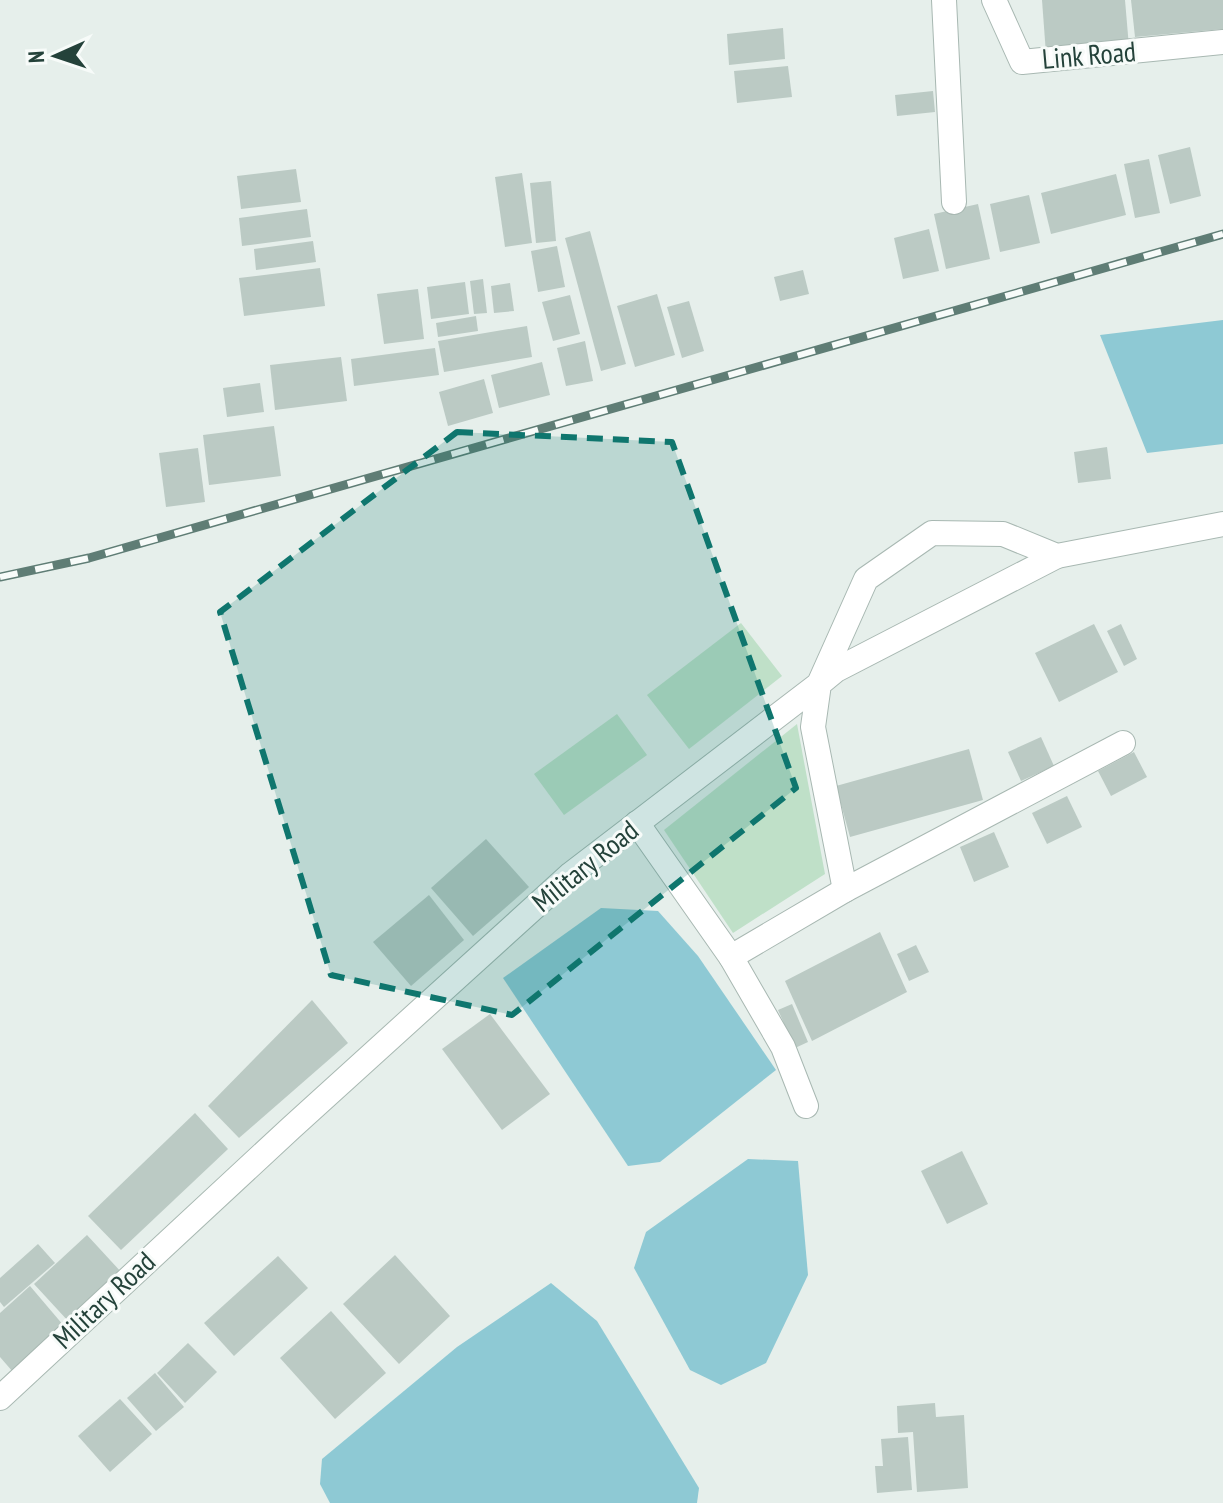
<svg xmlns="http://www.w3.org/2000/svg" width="1223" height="1503" font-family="'PT Sans Narrow',sans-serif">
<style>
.green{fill:#bfe0c8}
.water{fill:#8ec9d4}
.building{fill:#bbcac4}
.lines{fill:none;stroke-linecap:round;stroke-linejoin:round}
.street-casing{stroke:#a8b8b2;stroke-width:26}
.street{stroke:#fff;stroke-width:24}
.rail-casing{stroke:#5f7d75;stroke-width:9}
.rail{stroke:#f7fbf9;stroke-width:6;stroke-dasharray:18;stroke-linecap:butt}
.marked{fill:#0f766e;fill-opacity:0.2;stroke:#0f766e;stroke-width:6;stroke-dasharray:16 10;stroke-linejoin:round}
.labels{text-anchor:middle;stroke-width:6;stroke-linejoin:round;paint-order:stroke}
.street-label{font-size:28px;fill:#24423a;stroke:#f7fbf9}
</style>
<rect width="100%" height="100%" fill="#e6efeb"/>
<!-- green -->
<g class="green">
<path d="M741,623l41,53 -93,73 -42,-54z"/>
<path d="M617,714l30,41 -83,60 -30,-41z"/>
<path d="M797,724l28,150 -92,59 -69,-103z"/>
</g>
<!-- water -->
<g class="water">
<path d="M1223,320v124l-76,9 -47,-118z"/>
<path d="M601,908l57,3 40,45 78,114 -116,92 -32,4 -125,-188z"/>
<path d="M748,1159l50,2 10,114 -42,88 -45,22 -31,-15 -56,-102 12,-36z"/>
<path d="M551,1283l46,38 102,167 -2,15h-367l-10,-19 2,-25 135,-112z"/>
</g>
<!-- building -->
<g class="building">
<path d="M1042,0h83l4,47 -83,7z"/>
<path d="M1131,0h92v29l-88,8z"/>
<path d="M783,28l2,31 -56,6 -2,-31z"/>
<path d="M788,66l4,31 -55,6 -3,-32z"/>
<path d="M933,91l2,21 -38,4 -2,-21z"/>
<path d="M1190,147l11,49 -31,8 -12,-49z"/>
<path d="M1149,159l11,54 -25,5 -11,-54z"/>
<path d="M296,169l5,33 -60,7 -4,-33z"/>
<path d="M522,173l10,70 -27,4 -10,-70z"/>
<path d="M1116,174l10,41 -75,19 -10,-41z"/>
<path d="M551,181l5,60 -20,2 -6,-60z"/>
<path d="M1029,195l11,48 -40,9 -10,-48z"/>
<path d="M978,204l12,55 -44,10 -12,-55z"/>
<path d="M307,209l4,28 -69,9 -3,-28z"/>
<path d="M929,229l10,42 -36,8 -9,-41z"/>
<path d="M590,231l36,133 -25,7 -36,-133z"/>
<path d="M313,241l3,21 -60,8 -2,-21z"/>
<path d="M557,246l8,41 -27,5 -7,-41z"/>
<path d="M320,268l5,38 -81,10 -5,-38z"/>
<path d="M803,270l6,24 -29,7 -6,-24z"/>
<path d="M483,279l4,34 -13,1 -4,-33z"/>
<path d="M465,282l4,32 -38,5 -4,-32z"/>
<path d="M510,283l4,28 -20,2 -3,-27z"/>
<path d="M418,289l6,50 -40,5 -7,-50z"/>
<path d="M657,294l18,61 -40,12 -18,-61z"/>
<path d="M570,295l10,39 -27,7 -11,-39z"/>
<path d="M689,301l15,50 -22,7 -15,-51z"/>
<path d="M476,316l2,15 -40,6 -2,-14z"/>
<path d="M527,326l5,31 -88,15 -6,-31z"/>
<path d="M585,341l8,40 -27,5 -9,-38z"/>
<path d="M435,348l4,27 -85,11 -3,-27z"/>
<path d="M341,357l6,44 -72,9 -5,-45z"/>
<path d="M542,362l8,33 -51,13 -8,-33z"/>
<path d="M484,379l9,34 -45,13 -9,-34z"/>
<path d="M260,383l4,29 -37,5 -4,-29z"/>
<path d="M274,426l7,50 -72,9 -6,-50z"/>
<path d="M1107,447l4,32 -33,4 -4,-31z"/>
<path d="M198,448l7,54 -39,5 -7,-54z"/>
<path d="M1094,624l24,48 -59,30 -24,-49z"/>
<path d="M1121,624l16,35 -13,7 -17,-35z"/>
<path d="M1041,737l13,29 -33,15 -13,-29z"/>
<path d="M969,749l14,51 -133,37 -14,-51z"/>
<path d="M1134,752l13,25 -36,19 -13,-25z"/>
<path d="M1067,796l15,31 -35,17 -15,-31z"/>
<path d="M994,832l15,35 -35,15 -14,-35z"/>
<path d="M486,839l43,48 -56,49 -42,-48z"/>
<path d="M429,895l35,45 -53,46 -38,-44z"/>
<path d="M880,932l27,60 -95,49 -27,-60z"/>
<path d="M916,945l13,27 -20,9 -12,-27z"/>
<path d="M312,1000l36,43 -109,95 -31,-32z"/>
<path d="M792,1004l16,38 -13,6 -17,-38z"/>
<path d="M490,1014l60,80 -48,36 -60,-81z"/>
<path d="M195,1113l33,36 -107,101 -33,-34z"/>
<path d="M962,1151l26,53 -41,20 -26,-53z"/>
<path d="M87,1235l35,38 -53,49 -35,-38z"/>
<path d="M38,1244l17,19 -51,44 -4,-5v-24z"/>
<path d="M395,1255l55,61 -51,48 -56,-60z"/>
<path d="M278,1256l30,32 -74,68 -30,-33z"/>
<path d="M30,1286l34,40 -51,46 -13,-15v-44z"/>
<path d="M331,1311l55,62 -51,46 -55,-61z"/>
<path d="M188,1343l29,29 -32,31 -28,-30z"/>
<path d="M155,1373l29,34 -28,24 -29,-33z"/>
<path d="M120,1399l32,35 -42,38 -32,-36z"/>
<path d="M935,1403l1,14 28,-2 4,73 -51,4 -4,-60 -15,1 -1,-27z"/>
<path d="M908,1437l4,53 -35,3 -2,-27h8l-2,-27z"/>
</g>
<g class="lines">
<defs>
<g id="street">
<path d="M944,0l10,202"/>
<path d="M994,0l28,62 201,-20"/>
<path d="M1057,556l-221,114 -17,14 -6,43 32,163 278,-147"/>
<path d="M637,823l94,134 114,-67"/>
<path d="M731,957l52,90 23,59"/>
<path d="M0,1398l291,-270 280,-254 248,-190 47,-105 66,-46 71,1 54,22 166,-32"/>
</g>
</defs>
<!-- street casing -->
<use href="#street" class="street-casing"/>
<!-- street -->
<use href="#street" class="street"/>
<defs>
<path id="rail" d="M0,577l89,-19 1134,-324"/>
</defs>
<!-- rail casing -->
<use href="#rail" class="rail-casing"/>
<!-- rail -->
<use href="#rail" class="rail"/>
</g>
<!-- marked area -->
<path class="marked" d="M457,432l215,10 124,346 -284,227 -181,-40 -111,-363z"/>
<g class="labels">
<!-- street labels -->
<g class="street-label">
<text transform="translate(1089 55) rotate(-5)" y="10">Link Road</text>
<text transform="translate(585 866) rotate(-39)" y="10">Military Road</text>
<text transform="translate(104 1300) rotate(-43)" y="10">Military Road</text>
</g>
</g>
<!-- north arrow -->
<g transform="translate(56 56) rotate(267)" stroke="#f7fbf9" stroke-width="6" paint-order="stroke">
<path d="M0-6L14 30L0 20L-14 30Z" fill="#24423a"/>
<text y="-12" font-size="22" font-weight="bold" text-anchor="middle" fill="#24423a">N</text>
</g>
</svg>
